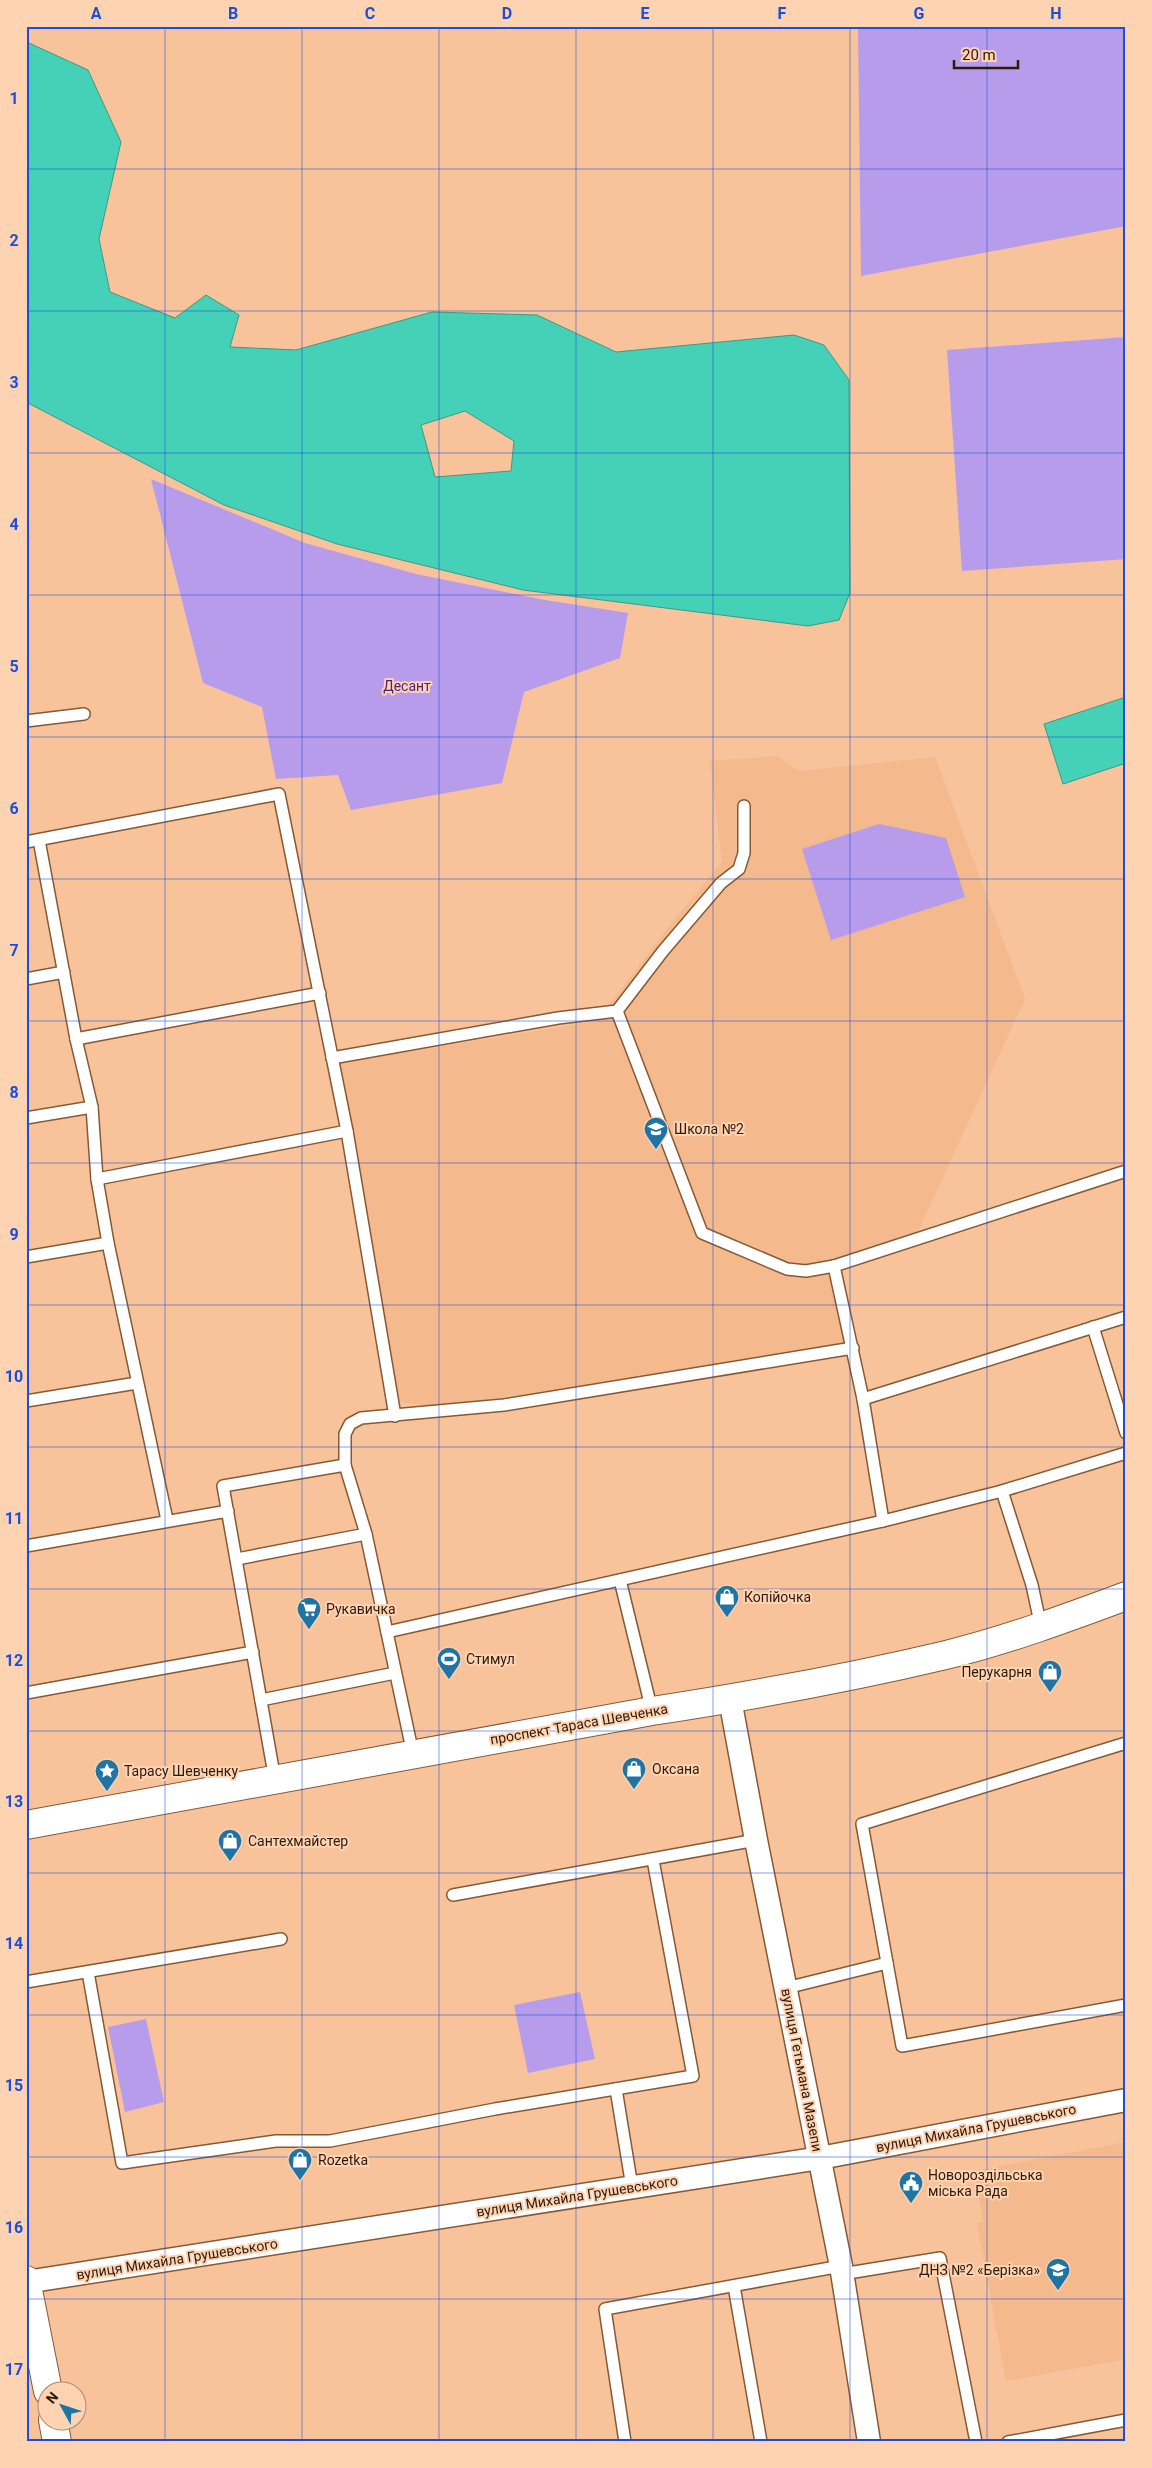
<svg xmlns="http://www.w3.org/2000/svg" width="1152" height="2468" font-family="Roboto,sans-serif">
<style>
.built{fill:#f4b98c}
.green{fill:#b69cea}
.water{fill:#45d0b8;stroke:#3e9984;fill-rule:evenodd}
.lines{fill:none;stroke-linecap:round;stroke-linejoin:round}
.lane-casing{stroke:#875933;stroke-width:14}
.street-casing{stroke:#875933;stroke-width:25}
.secondary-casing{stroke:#875933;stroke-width:30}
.lane{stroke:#fff;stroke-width:11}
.street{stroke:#fff;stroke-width:22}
.secondary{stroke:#fff;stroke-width:28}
.grid{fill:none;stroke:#1d4ed8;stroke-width:1;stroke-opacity:0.55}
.labels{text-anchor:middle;stroke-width:4;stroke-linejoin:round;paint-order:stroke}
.park-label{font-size:14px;fill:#4c2082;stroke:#fed3b2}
.poi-label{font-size:14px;fill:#2e1a0a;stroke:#fed3b2;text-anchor:start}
.street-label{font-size:14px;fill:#2e1a0a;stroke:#fed3b2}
.neatline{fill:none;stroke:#1d4ed8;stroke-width:2}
.grid-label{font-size:16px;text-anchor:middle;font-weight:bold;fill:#1d4ed8}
</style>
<rect width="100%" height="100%" fill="#f8c39b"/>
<!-- built -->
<g class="built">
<path d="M778,756l21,15 136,-14 90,242 -109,237 -90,27 21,80 -304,49 -112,14 -32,-4 -58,-339 256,-42 73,-96 52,-63 -12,-101z"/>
<path d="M1126,2142v217l-120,22 -29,-158 6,-1 -9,-51z"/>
</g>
<!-- green -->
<g class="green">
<path d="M858,26h268v200l-265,50z"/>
<path d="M1126,337v222l-164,12 -15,-221z"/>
<path d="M151,479l154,64 111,31 129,26 83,13 -8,45 -96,34 -22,91 -151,27 -13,-35 -62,4 -14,-72 -59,-24z"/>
<path d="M879,824l67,14 19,59 -134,43 -29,-91z"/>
<path d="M580,1992l15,67 -67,14 -14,-68z"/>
<path d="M146,2019l18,83 -39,10 -17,-85z"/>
</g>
<!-- water -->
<g class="water">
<path d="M29,43l59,27 33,72 -22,97 11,53 65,26 31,-23 33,20 -9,32 66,3 136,-38 105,3 79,37 178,-17 30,10 25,35 1,213 -11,27 -31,6 -285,-36 -186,-46 -113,-39 -198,-103v-358zM465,411l49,30 -3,30 -76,6 -14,-52z"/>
<path d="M1126,697v66l-63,21 -19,-60z"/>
</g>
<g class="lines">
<defs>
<g id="lane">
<path d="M26,721l58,-7"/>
<path d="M39,840l37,199 16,68 5,72 11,64 59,277"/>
<path d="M26,842l253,-48 68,337 48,285"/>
<path d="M26,979l38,-7"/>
<path d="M617,1011l85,222 85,36 19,2 28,-5"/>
<path d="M76,1039l244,-46"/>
<path d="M332,1058l226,-40 59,-7 46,-60 58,-68 18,-14 5,-16v-47"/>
<path d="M26,1118l66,-11"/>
<path d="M97,1179l250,-48"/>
<path d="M26,1257l82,-14"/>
<path d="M1093,1327l33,106"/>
<path d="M863,1399l263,-82"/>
<path d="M26,1401l111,-18"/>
<path d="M1002,1491l30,94 9,42"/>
<path d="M883,1521l-20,-122 -29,-133 292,-95"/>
<path d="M26,1546l202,-35"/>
<path d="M237,1559l129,-25"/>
<path d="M620,1580l32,131"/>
<path d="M387,1632l496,-111 119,-30 124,-38"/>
<path d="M26,1693l227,-41"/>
<path d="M261,1700l134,-27"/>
<path d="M1126,1743l-264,81 40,222 224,-41"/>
<path d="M413,1754l-47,-220 -21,-69v-31l5,-10 11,-6 143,-13 349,-57"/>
<path d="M275,1780l-52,-294 122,-21"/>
<path d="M453,1895l303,-55"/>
<path d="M88,1972l34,191 154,-22h54l165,-32 198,-33 -40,-216"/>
<path d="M26,1982l255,-43"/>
<path d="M786,1988l101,-25"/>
<path d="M616,2089l16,98"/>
<path d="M842,2274l98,-16 36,184"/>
<path d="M734,2286l27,156"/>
<path d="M625,2442l-20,-133 236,-43"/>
<path d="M1008,2442l118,-22"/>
</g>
<g id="street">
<path d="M730,1699l26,141 85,426 28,176"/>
<path d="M26,2282l794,-124 306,-58"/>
</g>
<g id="secondary">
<path d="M26,1825l626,-114c98,-15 197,-33 294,-56 61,-15 121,-37 180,-59"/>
<path d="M26,2280l22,111"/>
<path d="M53,2420l4,22"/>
</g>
</defs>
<!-- lane casing -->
<use href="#lane" class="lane-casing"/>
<!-- street casing -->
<use href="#street" class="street-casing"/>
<!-- secondary casing -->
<use href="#secondary" class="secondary-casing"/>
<!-- lane -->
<use href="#lane" class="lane"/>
<!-- street -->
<use href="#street" class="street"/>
<!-- secondary -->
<use href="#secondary" class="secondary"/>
</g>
<!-- grid -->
<path class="grid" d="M165,26v2416M302,26v2416M439,26v2416M576,26v2416M713,26v2416M850,26v2416M987,26v2416M26,169h1100M26,311h1100M26,453h1100M26,595h1100M26,737h1100M26,879h1100M26,1021h1100M26,1163h1100M26,1305h1100M26,1447h1100M26,1589h1100M26,1731h1100M26,1873h1100M26,2015h1100M26,2157h1100M26,2299h1100"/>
<!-- icons -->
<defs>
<symbol id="school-pin" viewBox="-11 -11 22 30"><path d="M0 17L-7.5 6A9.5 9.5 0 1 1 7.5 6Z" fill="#1e74a4" stroke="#fed3b2"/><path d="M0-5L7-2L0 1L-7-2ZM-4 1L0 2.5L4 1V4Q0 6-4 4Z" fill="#fff"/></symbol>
<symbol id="shop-pin" viewBox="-11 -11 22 30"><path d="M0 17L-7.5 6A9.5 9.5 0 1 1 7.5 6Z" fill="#1e74a4" stroke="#fed3b2"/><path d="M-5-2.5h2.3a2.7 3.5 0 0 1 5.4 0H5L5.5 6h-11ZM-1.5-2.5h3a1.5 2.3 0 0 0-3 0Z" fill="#fff"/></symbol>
<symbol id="supermarket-pin" viewBox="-11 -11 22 30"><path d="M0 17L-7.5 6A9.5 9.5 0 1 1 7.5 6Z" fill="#1e74a4" stroke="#fed3b2"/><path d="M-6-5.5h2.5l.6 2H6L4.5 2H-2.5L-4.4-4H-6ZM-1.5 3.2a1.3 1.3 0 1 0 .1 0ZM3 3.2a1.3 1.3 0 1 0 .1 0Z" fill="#fff"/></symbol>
<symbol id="stadium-pin" viewBox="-11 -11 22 30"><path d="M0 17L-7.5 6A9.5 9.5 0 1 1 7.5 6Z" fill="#1e74a4" stroke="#fed3b2"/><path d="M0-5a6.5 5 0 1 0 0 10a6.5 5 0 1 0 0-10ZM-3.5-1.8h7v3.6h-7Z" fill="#fff"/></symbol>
<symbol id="sight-pin" viewBox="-11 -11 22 30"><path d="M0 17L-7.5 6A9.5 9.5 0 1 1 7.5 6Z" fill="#1e74a4" stroke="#fed3b2"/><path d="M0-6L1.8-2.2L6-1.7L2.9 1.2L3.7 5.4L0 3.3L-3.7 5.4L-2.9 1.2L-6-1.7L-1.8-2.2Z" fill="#fff"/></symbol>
<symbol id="civic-pin" viewBox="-11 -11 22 30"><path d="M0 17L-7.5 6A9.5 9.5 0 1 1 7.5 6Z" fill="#1e74a4" stroke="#fed3b2"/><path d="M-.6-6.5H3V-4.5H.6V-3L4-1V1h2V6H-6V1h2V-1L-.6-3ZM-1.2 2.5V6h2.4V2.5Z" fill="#fff"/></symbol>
</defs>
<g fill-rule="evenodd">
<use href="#school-pin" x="642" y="1115" width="28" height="38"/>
<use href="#shop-pin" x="713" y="1583" width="28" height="38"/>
<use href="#supermarket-pin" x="295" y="1595" width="28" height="38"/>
<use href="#stadium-pin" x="435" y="1645" width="28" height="38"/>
<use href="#shop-pin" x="1036" y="1658" width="28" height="38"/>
<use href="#shop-pin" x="620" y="1755" width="28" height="38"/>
<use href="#sight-pin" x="93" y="1757" width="28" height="38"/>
<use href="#shop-pin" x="216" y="1827" width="28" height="38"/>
<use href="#shop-pin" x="286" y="2146" width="28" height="38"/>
<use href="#civic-pin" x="897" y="2169" width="28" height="38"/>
<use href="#school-pin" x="1044" y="2256" width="28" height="38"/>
</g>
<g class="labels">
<!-- park labels -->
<g class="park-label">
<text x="407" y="691">Десант</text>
</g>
<!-- poi labels -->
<g class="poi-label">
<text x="674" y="1134">Школа №2</text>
<text x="744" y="1602">Копійочка</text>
<text x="326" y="1614">Рукавичка</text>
<text x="466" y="1664">Стимул</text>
<text x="1032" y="1677" text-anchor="end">Перукарня</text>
<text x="652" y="1774">Оксана</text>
<text x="124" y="1776">Тарасу Шевченку</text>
<text x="248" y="1846">Сантехмайстер</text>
<text x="318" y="2165">Rozetka</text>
<text x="928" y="2180">Новороздільська<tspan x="928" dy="16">міська Рада</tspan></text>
<text x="1040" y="2275" text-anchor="end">ДНЗ №2 «Берізка»</text>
</g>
<!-- street labels -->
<g class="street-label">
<text transform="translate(579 1724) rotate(-10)" y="5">проспект Тараса Шевченка</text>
<text transform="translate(802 2070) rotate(79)" y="5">вулиця Гетьмана Мазепи</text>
<text transform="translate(976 2128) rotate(-11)" y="5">вулиця Михайла Грушевського</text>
<text transform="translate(577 2196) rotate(-9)" y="5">вулиця Михайла Грушевського</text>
<text transform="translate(177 2259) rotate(-9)" y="5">вулиця Михайла Грушевського</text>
</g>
</g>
<!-- border -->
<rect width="1152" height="2468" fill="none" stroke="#fed3b2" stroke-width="55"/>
<!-- north arrow -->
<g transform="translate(62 2406) rotate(310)"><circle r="24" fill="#fed3b2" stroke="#ab896f"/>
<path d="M0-4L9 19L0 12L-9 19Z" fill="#1e74a4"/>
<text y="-8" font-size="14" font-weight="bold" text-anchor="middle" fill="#2e1a0a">N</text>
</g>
<!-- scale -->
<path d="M954 60v8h64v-8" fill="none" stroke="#2e1a0a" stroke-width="2.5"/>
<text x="962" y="60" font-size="15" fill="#2e1a0a" stroke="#fed3b2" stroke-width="4" paint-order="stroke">20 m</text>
<rect x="28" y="28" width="1096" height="2412" class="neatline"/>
<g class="grid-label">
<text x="96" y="19">A</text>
<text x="233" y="19">B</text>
<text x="370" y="19">C</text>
<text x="507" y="19">D</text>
<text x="645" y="19">E</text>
<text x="782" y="19">F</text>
<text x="919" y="19">G</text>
<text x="1056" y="19">H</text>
<text x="14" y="104">1</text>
<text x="14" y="246">2</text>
<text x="14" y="388">3</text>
<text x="14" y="530">4</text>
<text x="14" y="672">5</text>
<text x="14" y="814">6</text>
<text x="14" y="956">7</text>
<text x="14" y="1098">8</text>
<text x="14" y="1240">9</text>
<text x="14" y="1382">10</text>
<text x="14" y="1524">11</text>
<text x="14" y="1666">12</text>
<text x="14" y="1807">13</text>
<text x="14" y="1949">14</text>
<text x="14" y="2091">15</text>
<text x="14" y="2233">16</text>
<text x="14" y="2375">17</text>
</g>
</svg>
